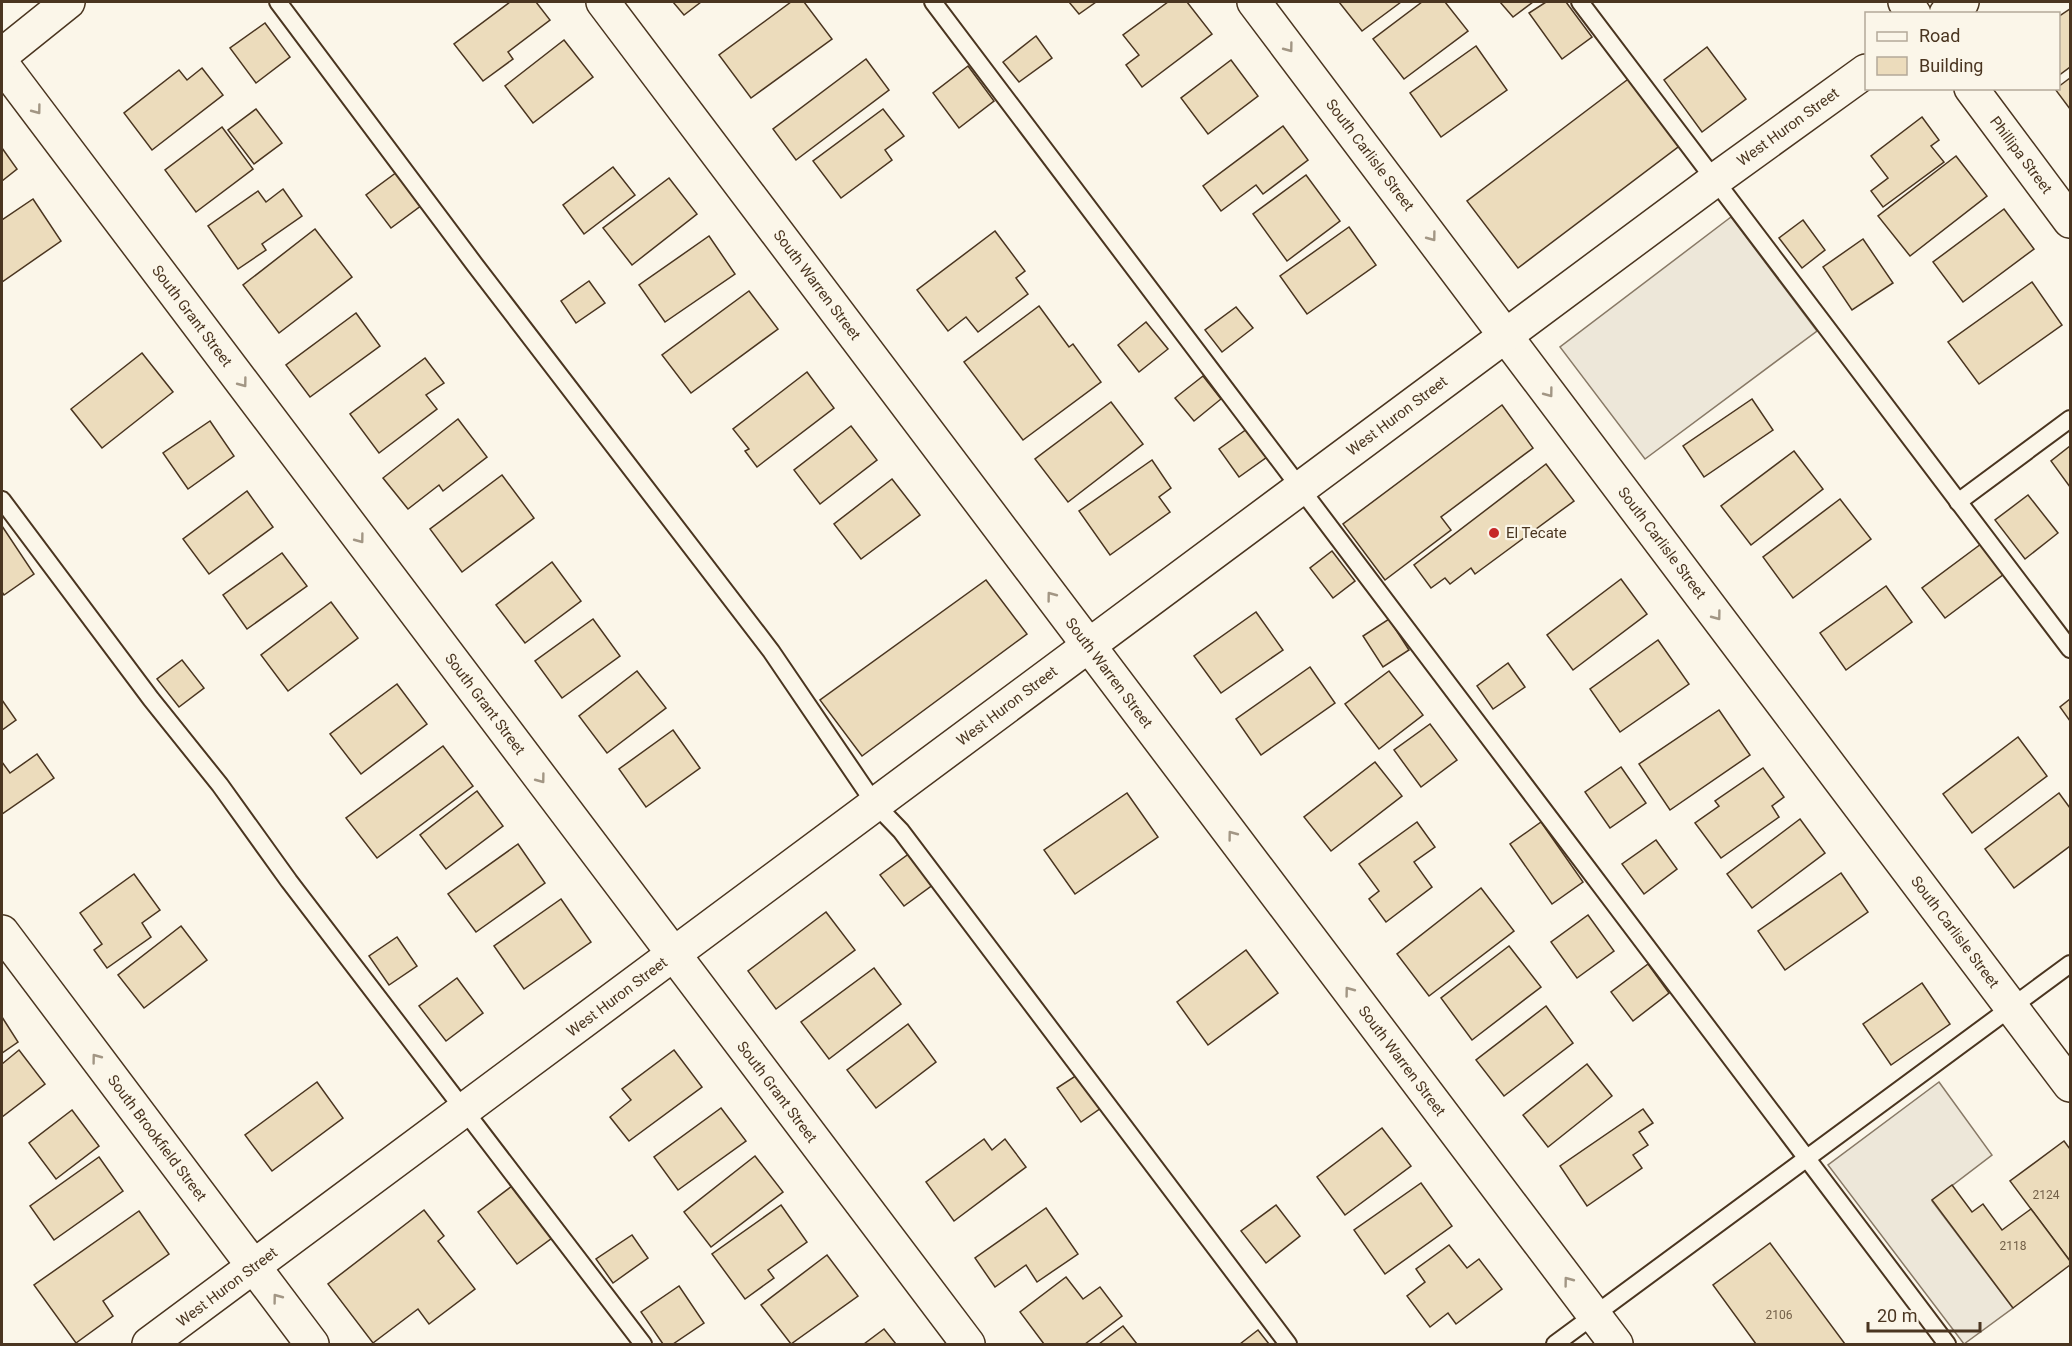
<svg xmlns="http://www.w3.org/2000/svg" width="2072" height="1346" font-family="Roboto,sans-serif">
<style>
.parking{fill:#ede7d9;stroke:#887966;stroke-width:1.5}
.building{fill:#ecdcbc;stroke:#4a3520;stroke-width:1.5}
.lines{fill:none;stroke-linecap:round;stroke-linejoin:round}
.service-casing{stroke:#4a3520;stroke-width:20}
.minor-casing{stroke:#4a3520;stroke-width:36}
.tertiary-casing{stroke:#4a3520;stroke-width:36}
.service{stroke:#fbf6e9;stroke-width:16}
.minor{stroke:#fbf6e9;stroke-width:33}
.tertiary{stroke:#fbf6e9;stroke-width:33}
.oneway{stroke:#a29684}
.poi-dot{fill:#c62828;stroke:#fbf6e9;stroke-width:2}
.labels{text-anchor:middle;stroke-width:4.5;stroke-linejoin:round;paint-order:stroke}
.number-label{font-size:12px;fill:#725f47}
.street-label{font-size:15px;fill:#4a3520;stroke:#fbf6e9}
.poi-label{font-size:15px;fill:#4a3520;stroke:#fbf6e9;text-anchor:start}
</style>
<rect width="100%" height="100%" fill="#fbf6e9"/>
<!-- parking -->
<g class="parking">
<path d="M1731,217l86,114 -172,128 -85,-112z"/>
<path d="M1939,1082l53,73 -60,46 81,107 -49,36 -136,-179z"/>
</g>
<!-- building -->
<g class="building">
<path d="M510,2h26l14,18 -42,32 5,7 -30,22 -29,-37z"/>
<path d="M673,2h28l-17,13z"/>
<path d="M791,2h13l28,37 -81,59 -32,-43z"/>
<path d="M1069,2h27l-17,12z"/>
<path d="M1168,2h19l25,32 -70,53 -16,-22 13,-10 -16,-20z"/>
<path d="M1339,2h62l-39,29z"/>
<path d="M1422,2h23l23,29 -64,48 -31,-40z"/>
<path d="M1500,2h33l-20,15z"/>
<path d="M1546,2h20l26,35 -30,22 -33,-46z"/>
<path d="M2070,9v58l-12,9v-59z"/>
<path d="M265,23l25,34 -34,26 -26,-35z"/>
<path d="M1036,36l16,22 -33,24 -16,-20z"/>
<path d="M564,40l29,37 -60,46 -28,-37z"/>
<path d="M1476,46l31,44 -66,47 -31,-44z"/>
<path d="M1707,47l39,52 -44,33 -38,-52z"/>
<path d="M866,59l23,31 -93,70 -23,-31z"/>
<path d="M1231,60l27,36 -50,38 -27,-36z"/>
<path d="M968,66l26,35 -35,27 -26,-35z"/>
<path d="M202,68l21,27 -71,55 -28,-37 55,-43 8,10z"/>
<path d="M1631,77l51,67 -164,124 -51,-67z"/>
<path d="M2070,78v31l-15,-20 3,-1v-1z"/>
<path d="M256,109l26,34 -28,21 -26,-34z"/>
<path d="M883,109l21,27 -19,14 7,10 -51,38 -28,-37z"/>
<path d="M1922,117l17,23 -8,6 13,16 -61,45 -12,-16 17,-13 -17,-22z"/>
<path d="M1283,126l25,34 -45,34 -7,-9 -35,26 -18,-25z"/>
<path d="M222,127l31,42 -57,43 -31,-42z"/>
<path d="M2,148l15,21 -15,12z"/>
<path d="M1956,156l31,40 -77,60 -32,-40z"/>
<path d="M613,167l22,28 -51,39 -21,-29z"/>
<path d="M397,172l25,33 -31,23 -25,-33z"/>
<path d="M1306,175l34,46 -53,40 -34,-47z"/>
<path d="M669,178l28,36 -65,51 -29,-37z"/>
<path d="M283,189l19,27 -40,28 4,6 -28,19 -30,-43 50,-35 8,11z"/>
<path d="M33,199l28,42 -59,41v-62z"/>
<path d="M2004,209l30,40 -71,53 -30,-40z"/>
<path d="M1803,220l22,30 -23,18 -23,-30z"/>
<path d="M1349,227l27,38 -69,49 -27,-38z"/>
<path d="M315,229l37,48 -73,56 -36,-48z"/>
<path d="M995,231l30,40 -9,7 12,16 -50,38 -12,-15 -18,14 -31,-41z"/>
<path d="M709,236l26,38 -70,48 -26,-37z"/>
<path d="M1863,239l30,44 -41,27 -29,-43z"/>
<path d="M589,281l16,22 -29,20 -15,-22z"/>
<path d="M2032,282l30,43 -83,59 -31,-42z"/>
<path d="M749,291l29,38 -87,64 -29,-38z"/>
<path d="M1039,306l30,41 4,-3 28,38 -78,58 -59,-78z"/>
<path d="M1236,307l17,21 -31,24 -17,-22z"/>
<path d="M356,313l24,33 -70,51 -24,-32z"/>
<path d="M1146,322l22,27 -29,23 -21,-27z"/>
<path d="M142,353l31,39 -71,56 -31,-39z"/>
<path d="M425,358l19,25 -18,12 11,14 -58,44 -29,-39z"/>
<path d="M807,372l27,36 -77,59 -12,-16 4,-2 -16,-20z"/>
<path d="M1203,376l18,23 -27,22 -19,-23z"/>
<path d="M1752,399l21,31 -69,47 -21,-31z"/>
<path d="M1111,402l32,42 -75,58 -33,-43z"/>
<path d="M1502,405l31,43 -92,69 10,13 -66,50 -42,-56z"/>
<path d="M458,419l29,38 -44,34 -4,-6 -31,24 -25,-31z"/>
<path d="M210,421l24,35 -46,33 -25,-36z"/>
<path d="M851,426l26,34 -57,44 -26,-34z"/>
<path d="M1247,429l20,28 -28,20 -20,-28z"/>
<path d="M2070,446v41l-19,-26z"/>
<path d="M1794,451l29,38 -72,56 -30,-39z"/>
<path d="M1152,460l19,28 -12,9 11,15 -60,43 -31,-44z"/>
<path d="M1546,464l28,37 -99,73 -4,-6 -21,16 -5,-6 -14,10 -17,-23z"/>
<path d="M502,475l32,43 -72,54 -32,-43z"/>
<path d="M892,479l28,36 -59,44 -27,-35z"/>
<path d="M247,491l26,36 -64,47 -26,-35z"/>
<path d="M2028,495l30,38 -33,26 -30,-39z"/>
<path d="M1840,499l31,40 -78,59 -30,-41z"/>
<path d="M2,526l32,48 -30,21 -2,-3z"/>
<path d="M1981,544l23,30 -59,44 -23,-30z"/>
<path d="M1332,551l23,30 -22,17 -23,-30z"/>
<path d="M282,553l25,33 -60,43 -24,-34z"/>
<path d="M552,562l29,39 -56,42 -29,-38z"/>
<path d="M1621,579l26,35 -74,56 -26,-35z"/>
<path d="M986,580l41,54 -165,122 -42,-56z"/>
<path d="M1886,586l26,36 -66,48 -26,-37z"/>
<path d="M331,602l27,36 -70,53 -27,-36z"/>
<path d="M1256,612l27,38 -62,43 -27,-37z"/>
<path d="M593,619l27,37 -58,42 -27,-37z"/>
<path d="M1389,619l20,31 -26,17 -20,-31z"/>
<path d="M1658,640l31,44 -69,48 -30,-43z"/>
<path d="M182,660l22,28 -25,19 -22,-28z"/>
<path d="M1508,663l17,24 -32,22 -16,-23z"/>
<path d="M1310,667l25,36 -74,52 -25,-36z"/>
<path d="M637,671l29,37 -59,45 -28,-37z"/>
<path d="M1389,671l34,44 -44,34 -34,-45z"/>
<path d="M397,684l30,40 -66,50 -31,-40z"/>
<path d="M2070,699v22l-10,-14z"/>
<path d="M2,700l14,20 -14,10z"/>
<path d="M1719,710l31,45 -80,55 -31,-46z"/>
<path d="M1430,724l27,36 -36,27 -27,-37z"/>
<path d="M673,730l27,38 -54,39 -27,-38z"/>
<path d="M2018,737l29,39 -75,57 -29,-39z"/>
<path d="M443,746l30,40 -96,72 -31,-40z"/>
<path d="M37,754l17,24 -52,36v-52l8,11z"/>
<path d="M1375,762l27,34 -71,55 -27,-34z"/>
<path d="M1621,767l25,36 -36,25 -25,-36z"/>
<path d="M1763,768l21,29 -12,9 7,11 -58,41 -26,-35 24,-17 -4,-5z"/>
<path d="M477,791l26,35 -57,43 -26,-34z"/>
<path d="M1127,793l31,44 -83,57 -31,-44z"/>
<path d="M2059,793l11,15v38l-56,42 -29,-39z"/>
<path d="M1800,819l25,34 -73,55 -25,-34z"/>
<path d="M1417,822l18,25 -21,15 18,25 -46,35 -17,-23 10,-8 -20,-27z"/>
<path d="M1541,822l42,60 -31,22 -42,-60z"/>
<path d="M1656,840l21,29 -33,25 -22,-30z"/>
<path d="M518,844l27,39 -69,49 -28,-38z"/>
<path d="M910,853l24,31 -30,22 -24,-31z"/>
<path d="M1841,873l27,39 -83,58 -27,-39z"/>
<path d="M134,874l26,36 -18,13 9,14 -44,31 -13,-18 8,-6 -22,-31z"/>
<path d="M1481,888l33,43 -85,65 -32,-42z"/>
<path d="M561,899l30,43 -67,47 -30,-43z"/>
<path d="M826,912l29,38 -79,59 -28,-38z"/>
<path d="M1588,915l26,36 -37,27 -26,-36z"/>
<path d="M181,926l26,34 -63,48 -26,-33z"/>
<path d="M397,937l20,29 -28,19 -20,-29z"/>
<path d="M1509,946l32,41 -69,53 -31,-42z"/>
<path d="M1246,950l32,43 -70,52 -31,-43z"/>
<path d="M1648,964l21,29 -36,28 -22,-29z"/>
<path d="M874,968l27,36 -72,55 -28,-37z"/>
<path d="M457,978l26,35 -37,28 -27,-35z"/>
<path d="M1922,983l28,41 -59,41 -28,-41z"/>
<path d="M1546,1006l27,37 -69,53 -28,-36z"/>
<path d="M2,1017l16,25 -16,11z"/>
<path d="M908,1024l28,38 -60,46 -29,-38z"/>
<path d="M19,1050l26,34 -43,33v-53z"/>
<path d="M674,1050l28,37 -73,54 -19,-24 21,-17 -9,-11z"/>
<path d="M1587,1064l25,32 -64,51 -25,-32z"/>
<path d="M1077,1075l24,33 -20,14 -24,-34z"/>
<path d="M317,1082l26,36 -71,53 -27,-36z"/>
<path d="M721,1108l25,33 -68,49 -24,-33z"/>
<path d="M1643,1109l10,14 -14,9 9,13 -15,10 9,13 -55,38 -27,-40z"/>
<path d="M72,1110l27,36 -43,33 -27,-36z"/>
<path d="M1382,1128l29,38 -66,49 -28,-38z"/>
<path d="M984,1139l8,11 13,-11 21,28 -72,54 -28,-39z"/>
<path d="M2064,1141l6,8v112l-60,-80z"/>
<path d="M755,1156l28,36 -72,55 -27,-35z"/>
<path d="M99,1157l24,34 -69,49 -24,-34z"/>
<path d="M1421,1183l31,43 -67,48 -31,-44z"/>
<path d="M1952,1185l20,27 11,-8 19,26 29,-21 39,52v4l-57,43 -81,-108z"/>
<path d="M512,1186l40,52 -35,26 -39,-52z"/>
<path d="M781,1205l26,37 -39,28 6,8 -29,21 -33,-45z"/>
<path d="M1276,1205l24,31 -34,27 -25,-32z"/>
<path d="M1046,1208l32,46 -41,28 -11,-17 -31,22 -20,-29z"/>
<path d="M424,1210l20,26 -6,5 37,48 -46,35 -11,-15 -45,34 -45,-59z"/>
<path d="M139,1211l30,43 -66,47 10,15 -37,27 -42,-58z"/>
<path d="M632,1235l16,23 -35,25 -17,-24z"/>
<path d="M1770,1243l75,101h-89l-43,-59z"/>
<path d="M1449,1245l18,23 12,-9 23,30 -46,35 -8,-11 -18,14 -23,-31 18,-14 -9,-13z"/>
<path d="M827,1255l31,41 -67,48 -30,-39z"/>
<path d="M1066,1277l17,22 17,-12 22,29 -37,28h-41l-24,-32z"/>
<path d="M679,1286l25,37 -31,21h-10l-22,-32z"/>
<path d="M1123,1326l14,18h-38z"/>
<path d="M884,1329l12,15h-32z"/>
<path d="M1258,1330l11,14h-29z"/>
</g>
<g class="lines">
<defs>
<g id="service">
<path d="M278,2l197,263 296,386 104,153 26,27 387,513"/>
<path d="M933,2l1014,1342"/>
<path d="M1580,2l490,647"/>
<path d="M2,500l149,199 69,86 69,96 354,463"/>
<path d="M1958,502l112,-83"/>
<path d="M1555,1344l515,-380"/>
</g>
<g id="minor">
<path d="M603,2l1013,1342"/>
<path d="M1254,2l816,1083"/>
<path d="M1905,2l9,12"/>
<path d="M1946,14l16,-12"/>
<path d="M2,64l966,1280"/>
<path d="M1971,88l99,133"/>
<path d="M2,932l310,412"/>
<path d="M149,1344l1566,-1164 151,-109"/>
</g>
<path id="tertiary" d="M2,55l66,-53"/>
</defs>
<!-- service casing -->
<use href="#service" class="service-casing"/>
<!-- minor casing -->
<use href="#minor" class="minor-casing"/>
<!-- tertiary casing -->
<use href="#tertiary" class="tertiary-casing"/>
<!-- service -->
<use href="#service" class="service"/>
<!-- minor -->
<use href="#minor" class="minor"/>
<!-- tertiary -->
<use href="#tertiary" class="tertiary"/>
</g>
<!-- one-way arrows -->
<defs><path id="oneway-chevron" d="M-2-3.5L2.5 0L-2 3.5" fill="none" stroke-width="1.6" stroke-linecap="round" stroke-linejoin="round" transform="scale(1.5)"/></defs>
<g class="oneway">
<use href="#oneway-chevron" transform="translate(1289 48) rotate(53)"/>
<use href="#oneway-chevron" transform="translate(37 110) rotate(53)"/>
<use href="#oneway-chevron" transform="translate(1432 237) rotate(53)"/>
<use href="#oneway-chevron" transform="translate(243 383) rotate(53)"/>
<use href="#oneway-chevron" transform="translate(1549 393) rotate(53)"/>
<use href="#oneway-chevron" transform="translate(360 539) rotate(53)"/>
<use href="#oneway-chevron" transform="translate(1051 596) rotate(-127)"/>
<use href="#oneway-chevron" transform="translate(1717 616) rotate(53)"/>
<use href="#oneway-chevron" transform="translate(541 779) rotate(53)"/>
<use href="#oneway-chevron" transform="translate(1232 835) rotate(-127)"/>
<use href="#oneway-chevron" transform="translate(1349 991) rotate(-127)"/>
<use href="#oneway-chevron" transform="translate(96 1058) rotate(-127)"/>
<use href="#oneway-chevron" transform="translate(1568 1281) rotate(-127)"/>
<use href="#oneway-chevron" transform="translate(277 1298) rotate(-127)"/>
</g>
<!-- markers -->
<circle class="poi-dot" cx="1494" cy="533" r="6"/>
<g class="labels">
<!-- number labels -->
<g class="number-label">
<text x="2046" y="1199">2124</text>
<text x="2013" y="1250">2118</text>
<text x="1779" y="1319">2106</text>
</g>
<!-- street labels -->
<g class="street-label">
<text transform="translate(1788 127) rotate(-36)" y="5">West Huron Street</text>
<text transform="translate(1370 155) rotate(53)" y="5">South Carlisle Street</text>
<text transform="translate(2021 155) rotate(53)" y="5">Phillipa Street</text>
<text transform="translate(817 285) rotate(53)" y="5">South Warren Street</text>
<text transform="translate(192 316) rotate(53)" y="5">South Grant Street</text>
<text transform="translate(1397 416) rotate(-37)" y="5">West Huron Street</text>
<text transform="translate(1662 543) rotate(53)" y="5">South Carlisle Street</text>
<text transform="translate(1109 673) rotate(53)" y="5">South Warren Street</text>
<text transform="translate(485 704) rotate(53)" y="5">South Grant Street</text>
<text transform="translate(1007 706) rotate(-37)" y="5">West Huron Street</text>
<text transform="translate(1955 932) rotate(53)" y="5">South Carlisle Street</text>
<text transform="translate(617 997) rotate(-37)" y="5">West Huron Street</text>
<text transform="translate(1402 1061) rotate(53)" y="5">South Warren Street</text>
<text transform="translate(777 1092) rotate(53)" y="5">South Grant Street</text>
<text transform="translate(157 1138) rotate(53)" y="5">South Brookfield Street</text>
<text transform="translate(227 1287) rotate(-37)" y="5">West Huron Street</text>
</g>
<!-- poi labels -->
<g class="poi-label">
<text x="1506" y="538">El Tecate</text>
</g>
</g>
<!-- border -->
<rect width="2072" height="1346" fill="none" stroke="#4a3520" stroke-width="6"/>
<!-- legend -->
<rect x="1865" y="12" width="195" height="78" fill="#fbf6e9" stroke="#b4a999" stroke-width="1.5"/>
<rect x="1877" y="32" width="30" height="9" fill="#fbf6e9" stroke="#b4a999" stroke-width="1.5"/>
<text x="1919" y="42" font-size="18" fill="#4a3520">Road</text>
<rect x="1877" y="57" width="30" height="18" fill="#ecdcbc" stroke="#b4a999" stroke-width="1.5"/>
<text x="1919" y="72" font-size="18" fill="#4a3520">Building</text>
<!-- scale -->
<path d="M1868 1322v9h112v-9" fill="none" stroke="#4a3520" stroke-width="3"/>
<text x="1877" y="1322" font-size="18" fill="#4a3520" stroke="#fbf6e9" stroke-width="4.5" paint-order="stroke">20 m</text>
</svg>
